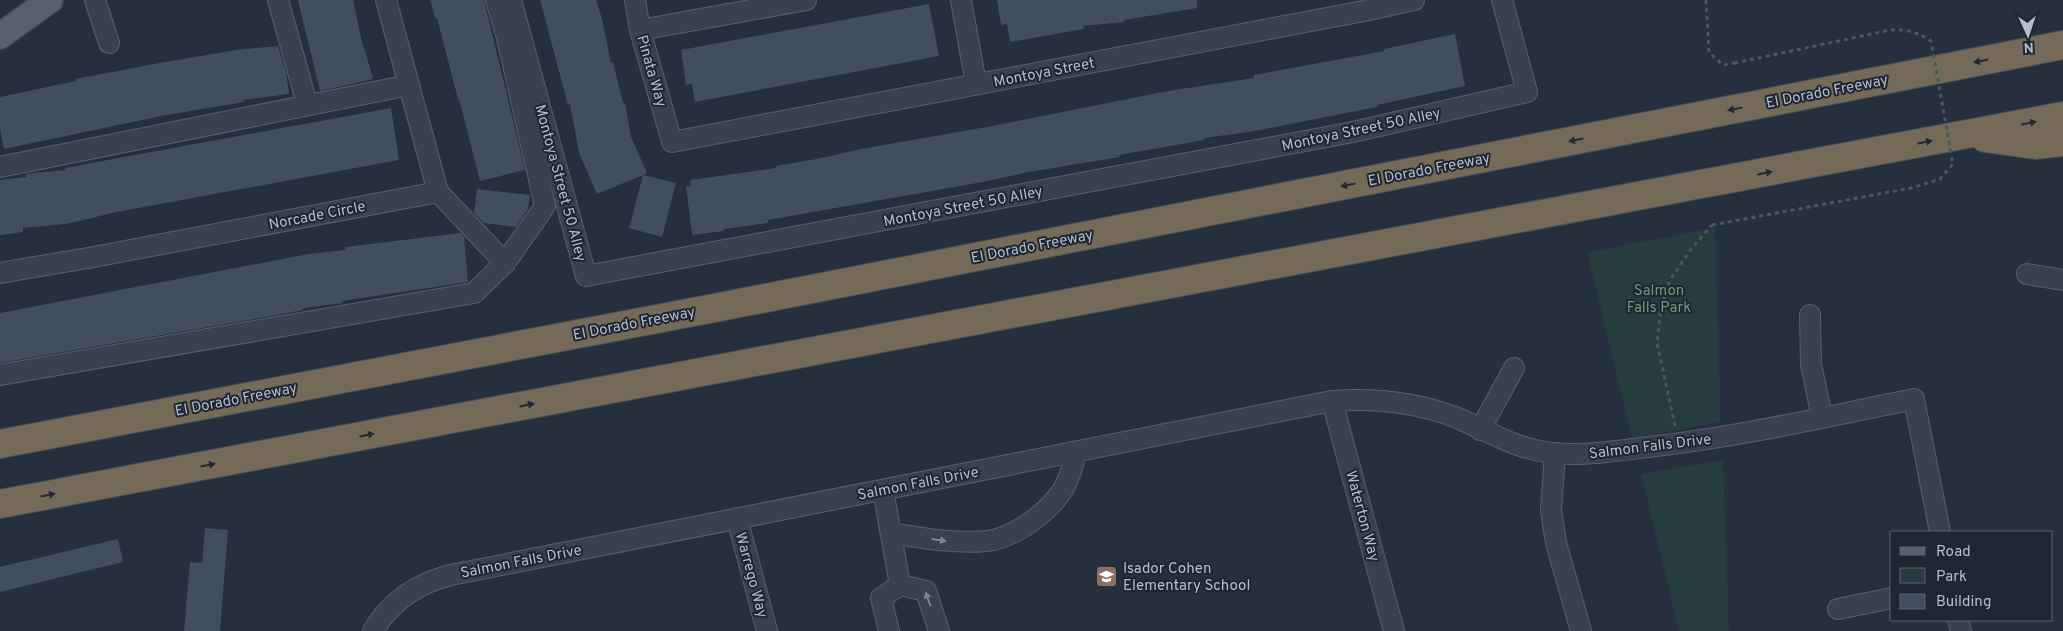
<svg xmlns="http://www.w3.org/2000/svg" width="2063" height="631" font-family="Overpass,sans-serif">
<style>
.green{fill:#273c3f}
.building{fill:#424d5d}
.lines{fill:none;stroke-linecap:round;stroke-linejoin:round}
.minor-casing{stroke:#575f6c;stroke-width:22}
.major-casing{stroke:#434a57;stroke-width:28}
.highway-casing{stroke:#444c59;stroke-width:30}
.path{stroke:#46595c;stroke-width:3;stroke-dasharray:4 4;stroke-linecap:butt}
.minor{stroke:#39414e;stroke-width:20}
.major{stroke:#58606e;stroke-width:25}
.highway{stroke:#746a57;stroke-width:28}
.path-bridge{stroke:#46595c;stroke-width:3;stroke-dasharray:4 4;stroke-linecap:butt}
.oneway{fill:#222935}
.oneway2{fill:#7e8592}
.labels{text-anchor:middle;stroke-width:4;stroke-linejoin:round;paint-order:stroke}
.street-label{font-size:15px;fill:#b6bcc9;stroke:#1e2633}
.park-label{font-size:15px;fill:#6e9979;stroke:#1e2633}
.poi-label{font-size:15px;fill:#b6bcc9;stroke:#1e2633;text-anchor:start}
</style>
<rect width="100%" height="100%" fill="#252f3e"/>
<!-- green -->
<g class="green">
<path d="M1715,228l6,194 -89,16 -45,-186z"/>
<path d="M1723,460l6,171h-50l-38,-157z"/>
</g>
<!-- building -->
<g class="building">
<path d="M298,0h55l10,47h1l9,32 -53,12z"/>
<path d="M430,0h54l41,170 -45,11 -21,-82h-1l-21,-81h-2z"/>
<path d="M540,0h56l6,19 9,44 2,-1 10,41h2l6,34 16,36 -4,2 33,8 -14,54 -33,-9 14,-53 -46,19 -18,-41 -9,-49 -2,1z"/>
<path d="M997,0h200v8l-73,12v2l-41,4 1,3 -74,13 -3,-18 -6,1z"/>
<path d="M929,4l10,52 -244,46 -3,-18 -6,1 -5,-35z"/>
<path d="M1455,34l10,52 -88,19v2l-128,25 -45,6v2l-85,15 1,2 -91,15 -46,10 -215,38v3l-44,6v2l-32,4 -6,-49 5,1 -1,-7 86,-12 -1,-2 42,-7 44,-10 131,-23 176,-35 86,-13v-3l130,-24v-2z"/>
<path d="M278,46l8,26 3,22 -46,6 1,2 -83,14 -157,33 -4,-21v-31l76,-16 -1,-2 85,-16 76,-13z"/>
<path d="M391,108l8,52 -282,52 -51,12 -43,4v4l-23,3v-55l26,-3v-3l39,-4v-2l48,-9z"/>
<path d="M477,189l53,6 -2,14 -12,18 -32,-4 -10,-10z"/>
<path d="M461,233l3,4 4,45 -126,19 1,2 -40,5v2l-31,6 -272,47v-50l309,-59 36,-4v-3z"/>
<path d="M205,528l23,2 -8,101h-36l6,-69 12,1z"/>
<path d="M118,539l5,23 -123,30v-25z"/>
</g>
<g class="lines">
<defs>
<g id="minor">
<path d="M95,0l14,43"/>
<path d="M278,0l29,104"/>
<path d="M511,0l75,276 767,-144 174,-40 -25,-92"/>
<path d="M635,0l5,30 32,112 692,-131 50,-11"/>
<path d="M961,0l15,84"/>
<path d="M640,30l166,-30"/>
<path d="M0,167l409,-82"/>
<path d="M438,192l67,71 40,-57 -38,-168 -11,-38"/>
<path d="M0,273l88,-15 350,-66 -52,-192"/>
<path d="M2027,274l36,6"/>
<path d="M1810,315l1,49 11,54"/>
<path d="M0,375l474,-82 31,-30"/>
<path d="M1332,401l62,230"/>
<path d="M1480,430l34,-62"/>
<path d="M1555,453l-4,57 5,33 25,88"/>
<path d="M883,490l17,95"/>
<path d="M737,518l30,113"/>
<path d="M891,533c31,5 63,11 96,8 28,-3 63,-30 77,-53 6,-11 9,-25 13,-37"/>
<path d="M1838,609l54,-11"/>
<path d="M1958,620l3,11"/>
<path d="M373,631c18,-30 45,-48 78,-56l881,-174c42,-3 83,1 123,16 34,14 61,33 99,36 31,3 63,-2 94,-6 90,-10 178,-30 266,-48l26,133"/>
<path d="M889,631l-8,-33 19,-13 26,6 13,40"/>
</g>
<path id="major" d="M0,36l50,-36"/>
<g id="highway">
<path d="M1985,138l50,7 28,-3"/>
<path d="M0,444l704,-134 1359,-265"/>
<path d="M0,504l2063,-388"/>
</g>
</defs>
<!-- minor casing -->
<use href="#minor" class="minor-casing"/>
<!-- major casing -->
<use href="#major" class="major-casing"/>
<!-- highway casing -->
<use href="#highway" class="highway-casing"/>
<!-- path -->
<g class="path">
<path d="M1706,0l3,52 14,13 12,-2"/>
<path d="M1675,426l-18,-83 4,-35 9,-28 21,-31 21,-24"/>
</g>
<!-- minor -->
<use href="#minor" class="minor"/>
<!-- major -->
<use href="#major" class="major"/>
<!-- highway -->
<use href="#highway" class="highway"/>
<!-- path-bridge -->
<path class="path-bridge" d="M1712,225l199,-37 29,-9 13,-15 -22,-123c-14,-9 -24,-12 -41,-11l-155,33"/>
</g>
<!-- one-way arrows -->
<defs><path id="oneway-solid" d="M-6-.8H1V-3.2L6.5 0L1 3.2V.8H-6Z" transform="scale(1.25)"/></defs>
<g class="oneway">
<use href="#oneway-solid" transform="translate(1981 61) rotate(169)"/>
<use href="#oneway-solid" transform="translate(1735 109) rotate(169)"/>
<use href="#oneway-solid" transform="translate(2029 123) rotate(-11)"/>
<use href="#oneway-solid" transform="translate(1576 140) rotate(169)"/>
<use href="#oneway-solid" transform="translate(1925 142) rotate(-11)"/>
<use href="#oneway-solid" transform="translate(1765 173) rotate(-11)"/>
<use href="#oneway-solid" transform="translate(1348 185) rotate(169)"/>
<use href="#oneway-solid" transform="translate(527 405) rotate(-11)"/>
<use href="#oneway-solid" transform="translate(367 435) rotate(-11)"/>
<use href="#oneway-solid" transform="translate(208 465) rotate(-11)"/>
<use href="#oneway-solid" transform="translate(48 495) rotate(-11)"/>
</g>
<g class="oneway2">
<use href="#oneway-solid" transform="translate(939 540) rotate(8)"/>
<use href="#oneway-solid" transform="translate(928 599) rotate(-110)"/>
</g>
<!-- icons -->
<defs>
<symbol id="school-square" viewBox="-11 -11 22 22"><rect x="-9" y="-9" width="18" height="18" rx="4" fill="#8d6e63" stroke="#1e2633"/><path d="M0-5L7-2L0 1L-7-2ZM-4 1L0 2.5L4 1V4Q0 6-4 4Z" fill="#fff"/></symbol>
</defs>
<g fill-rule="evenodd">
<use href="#school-square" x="1094" y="564" width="25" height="25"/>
</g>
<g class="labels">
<!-- street labels -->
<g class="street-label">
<text transform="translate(652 71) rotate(74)" y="5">Pinata Way</text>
<text transform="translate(1044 72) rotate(-11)" y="5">Montoya Street</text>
<text transform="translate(1827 91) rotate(-11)" y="5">El Dorado Freeway</text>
<text transform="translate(1361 129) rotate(-12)" y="5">Montoya Street 50 Alley</text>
<text transform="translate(1429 169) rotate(-11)" y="5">El Dorado Freeway</text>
<text transform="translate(561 183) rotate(75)" y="5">Montoya Street 50 Alley</text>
<text transform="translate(963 206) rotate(-11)" y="5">Montoya Street 50 Alley</text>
<text transform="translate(317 215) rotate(-11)" y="5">Norcade Circle</text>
<text transform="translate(1032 246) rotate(-11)" y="5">El Dorado Freeway</text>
<text transform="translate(634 323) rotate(-11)" y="5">El Dorado Freeway</text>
<text transform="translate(236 399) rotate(-11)" y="5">El Dorado Freeway</text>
<text transform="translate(1650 446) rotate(-7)" y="5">Salmon Falls Drive</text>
<text transform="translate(918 483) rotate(-11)" y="5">Salmon Falls Drive</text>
<text transform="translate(1363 516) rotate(75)" y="5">Waterton Way</text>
<text transform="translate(521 561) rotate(-11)" y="5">Salmon Falls Drive</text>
<text transform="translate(752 575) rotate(75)" y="5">Warrego Way</text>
</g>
<!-- park labels -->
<g class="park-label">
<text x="1659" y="295">Salmon<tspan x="1659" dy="17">Falls Park</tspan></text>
</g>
<!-- poi labels -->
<g class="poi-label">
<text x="1123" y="573">Isador Cohen<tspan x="1123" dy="17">Elementary School</tspan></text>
</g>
</g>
<!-- legend -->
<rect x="1890" y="531" width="162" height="90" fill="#1e2633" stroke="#5b626f"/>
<rect x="1900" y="547" width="25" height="8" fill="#58606e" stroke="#5b626f"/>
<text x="1936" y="556" font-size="15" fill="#b6bcc9">Road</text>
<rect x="1900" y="568" width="25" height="15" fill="#273c3f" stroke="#5b626f"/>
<text x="1936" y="581" font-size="15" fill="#b6bcc9">Park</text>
<rect x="1900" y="594" width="25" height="15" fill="#424d5d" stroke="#5b626f"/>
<text x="1936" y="606" font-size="15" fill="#b6bcc9">Building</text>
<!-- north arrow -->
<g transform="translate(2028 35) rotate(177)" stroke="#1e2633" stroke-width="4" paint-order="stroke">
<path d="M0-4L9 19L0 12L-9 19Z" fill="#b6bcc9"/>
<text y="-8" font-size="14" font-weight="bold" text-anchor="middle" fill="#b6bcc9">N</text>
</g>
</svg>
